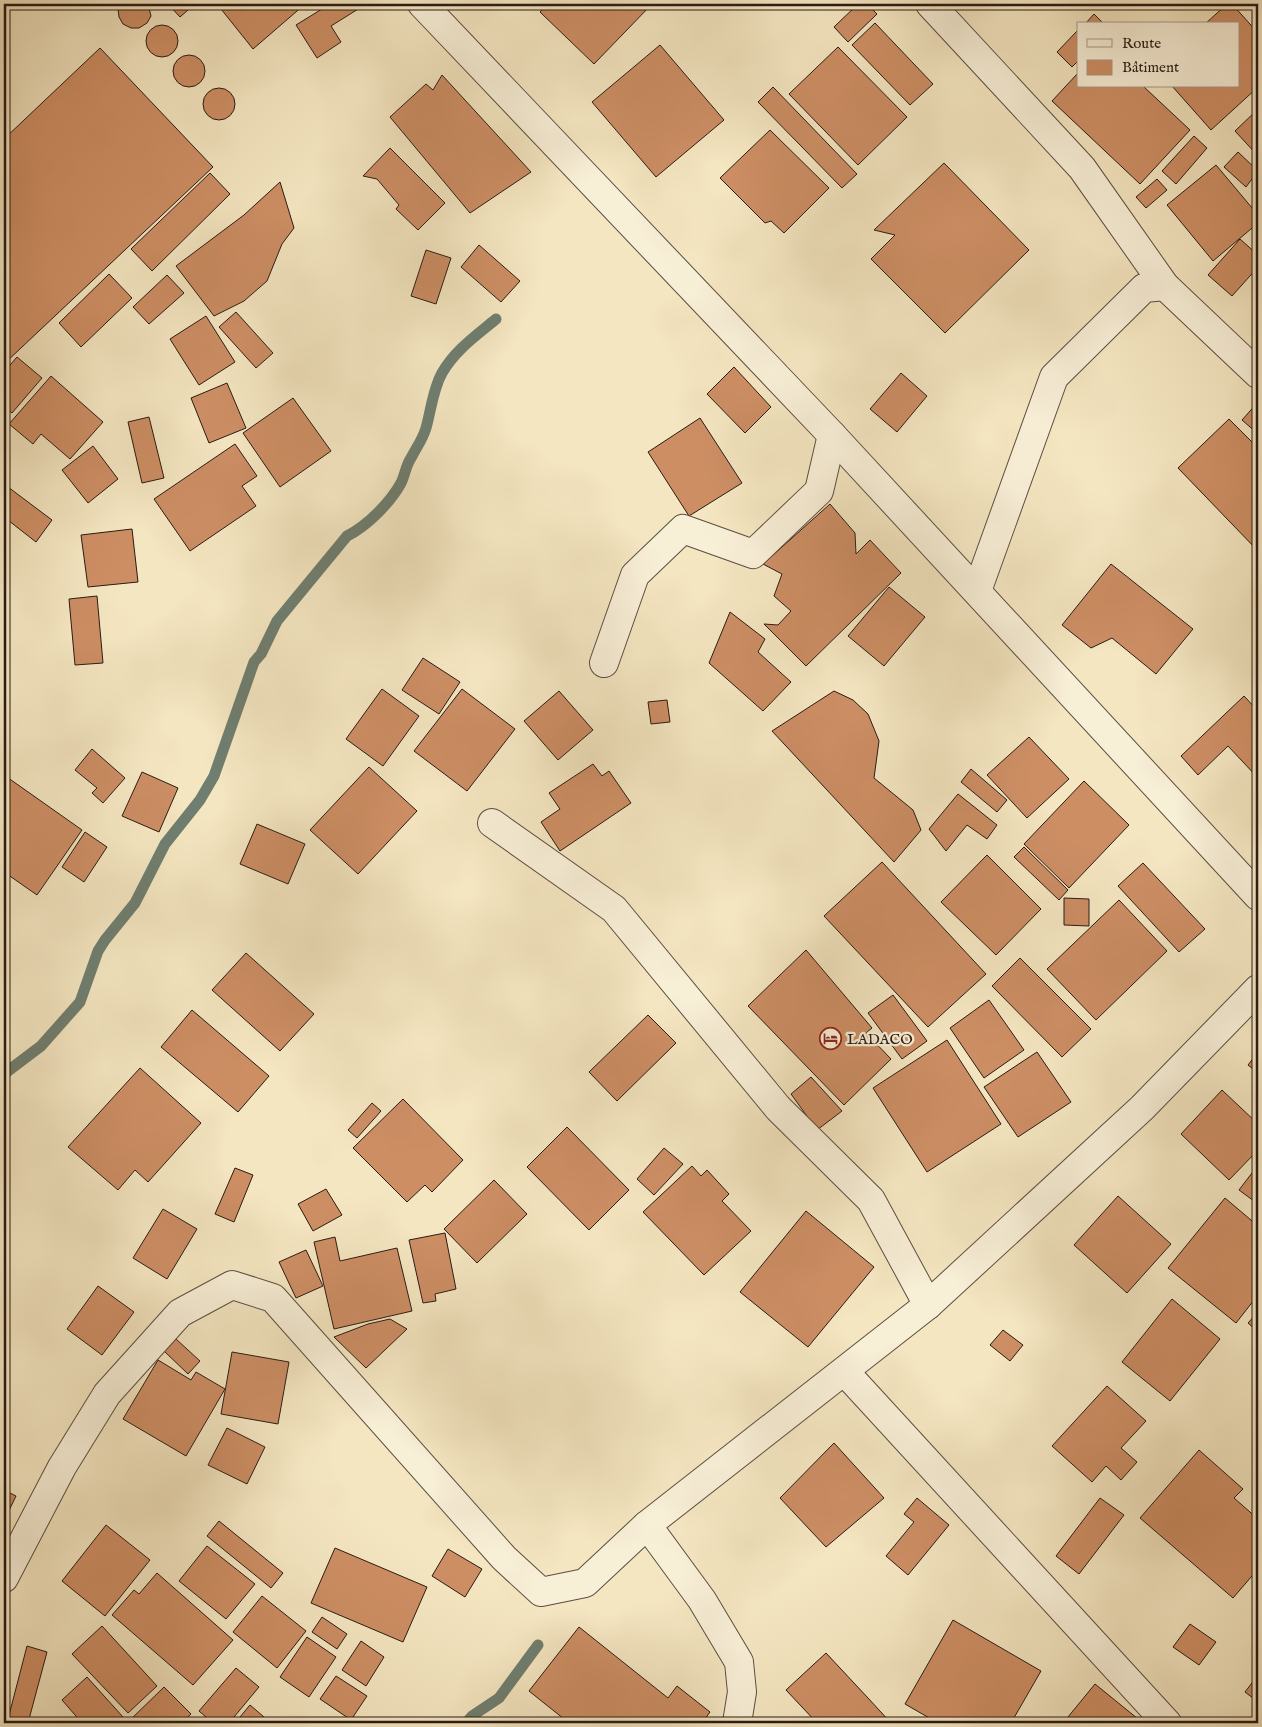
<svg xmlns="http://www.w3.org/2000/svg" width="1262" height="1727" font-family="'IM FELL English',serif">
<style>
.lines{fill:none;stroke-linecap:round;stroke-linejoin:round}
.stream{stroke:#6f7e70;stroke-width:11}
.building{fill:#cd8e64;stroke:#291b15}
.minor-casing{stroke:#5c4e40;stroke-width:30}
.minor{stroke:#f8efd7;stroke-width:28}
.labels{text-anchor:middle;stroke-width:4.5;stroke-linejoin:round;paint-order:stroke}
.poi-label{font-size:15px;fill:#291b15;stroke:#f8efd7;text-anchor:start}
</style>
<rect width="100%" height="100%" fill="#f4e6c1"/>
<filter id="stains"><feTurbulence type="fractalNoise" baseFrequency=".004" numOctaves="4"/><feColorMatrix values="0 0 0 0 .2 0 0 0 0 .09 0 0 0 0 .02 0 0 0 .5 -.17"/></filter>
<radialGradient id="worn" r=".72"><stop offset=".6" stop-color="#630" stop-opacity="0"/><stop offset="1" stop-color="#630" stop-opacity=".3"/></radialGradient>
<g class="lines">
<!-- stream -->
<g class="stream">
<path d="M4,1074l37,-28 39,-44 18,-51 7,-11 30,-37 30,-59 35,-44 14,-24 40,-114 7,-8 16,-33 70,-85c20,-10 43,-33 54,-53 4,-8 5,-18 10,-25 6,-12 11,-17 15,-30 5,-18 7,-39 16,-55 13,-23 35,-38 54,-54"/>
<path d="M466,1723l6,-7 27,-18 39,-53"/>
</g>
</g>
<!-- building -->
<g class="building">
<path d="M121,4h27l3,12 -4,7 -8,5h-8l-8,-4 -4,-7 -1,-8z"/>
<path d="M168,4h27l-15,13z"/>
<path d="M217,4h85l2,1 -51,44z"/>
<path d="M330,4h32l1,2 -32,20 10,16 -24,16 -21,-33z"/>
<path d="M548,4h104l-58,60 -54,-52z"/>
<path d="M858,4h9l10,10 -29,28 -14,-15z"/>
<path d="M1227,4h5l26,29v54l-47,43 -39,-44h66v-62h-33z"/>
<path d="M1094,14l10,10h-19z"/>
<path d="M875,23l58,61 -23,21 -58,-60z"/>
<circle cx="162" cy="41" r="16"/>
<path d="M1078,30v31l-6,6 -15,-15z"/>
<path d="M660,45l64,75 -68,57 -64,-75z"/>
<path d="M838,47l69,70 -49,48 -69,-71z"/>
<path d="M100,48l113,119 -209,197v-225z"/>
<circle cx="189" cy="71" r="16"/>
<path d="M1078,73v13h65l47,44 -50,54 -88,-83z"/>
<path d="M442,75l89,97 -61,41 -80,-96 36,-33 7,6z"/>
<path d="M773,87l84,87 -15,14 -84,-86z"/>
<circle cx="219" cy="104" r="16"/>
<path d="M1257,110l1,1v45l-23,-25z"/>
<path d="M770,130l59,58 -45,45 -13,-12 -6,2 -45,-45z"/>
<path d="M1194,136l13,12 -31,36 -14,-13z"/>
<path d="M390,148l55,55 -27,27 -22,-21 3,-4 -22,-26 -14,-3z"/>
<path d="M1238,152l20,19 -12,16 -22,-20z"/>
<path d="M944,163l85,87 -84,83 -74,-74 24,-24 -21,-5z"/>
<path d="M1216,165l42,50v8l-45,38 -46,-56z"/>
<path d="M210,173l20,21 -78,77 -21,-22z"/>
<path d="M1157,179l10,11 -21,18 -10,-11z"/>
<path d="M280,182l14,46 -12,16 -15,37 -23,20 -30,15 -38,-50 68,-51z"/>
<path d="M1240,239l18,16v12l-26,29 -24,-21z"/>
<path d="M479,245l41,36 -19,21 -40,-35z"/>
<path d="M426,250l25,8 -15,46 -25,-8z"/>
<path d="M109,274l23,24 -51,49 -22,-24z"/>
<path d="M167,275l17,18 -35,31 -16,-17z"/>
<path d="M236,312l37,41 -17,15 -37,-41z"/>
<path d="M206,316l29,46 -36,23 -29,-46z"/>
<path d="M17,357l25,21 -30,35 -8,-7v-34z"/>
<path d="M734,367l37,40 -26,26 -38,-39z"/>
<path d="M901,373l26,23 -30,36 -27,-23z"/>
<path d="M51,376l52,46 -33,37 -29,-25 -8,10 -24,-20z"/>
<path d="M227,383l19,45 -37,15 -18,-45z"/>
<path d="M293,398l38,53 -51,36 -37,-54z"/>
<path d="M1258,402v32l-16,-14z"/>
<path d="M149,417l15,61 -22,5 -14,-61z"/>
<path d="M700,418l42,65 -53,33 -41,-64z"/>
<path d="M1229,419l29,29v103l-80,-83z"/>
<path d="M235,444l22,32 -15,10 14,20 -66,45 -36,-52z"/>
<path d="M93,446l25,33 -30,24 -26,-33z"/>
<path d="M4,484l48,36 -16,22 -32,-25z"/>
<path d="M830,504l25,29 1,21 14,-14 31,33 -95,93 -42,-42 14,1 13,-14 -17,-15 8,-22 -19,-10z"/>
<path d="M132,529l6,53 -50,5 -7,-52z"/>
<path d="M1111,564l82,65 -37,45 -44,-36 -21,10 -29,-23z"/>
<path d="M889,587l36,30 -41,49 -36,-30z"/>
<path d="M97,596l6,67 -28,2 -6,-66z"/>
<path d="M730,612l35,27 -7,13 33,30 -28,29 -54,-48z"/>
<path d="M423,658l37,24 -21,32 -37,-24z"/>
<path d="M382,689l37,27 -36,50 -37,-27z"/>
<path d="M462,689l53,40 -48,62 -53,-40z"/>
<path d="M559,691l34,39 -35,30 -34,-39z"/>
<path d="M834,691l19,9 15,14 11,27 -5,37 39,32 8,20 -27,32 -122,-131z"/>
<path d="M1244,696l14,15v67l-30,-32 -30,29 -17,-19z"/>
<path d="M667,700l3,22 -19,2 -3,-22z"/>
<path d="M1029,737l40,42 -42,39 -40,-43z"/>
<path d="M92,749l33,29 -22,25 -11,-10 5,-5 -22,-18z"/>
<path d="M593,764l9,12 7,-5 22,32 -71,48 -19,-29 19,-13 -11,-16z"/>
<path d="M369,767l48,44 -59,63 -48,-44z"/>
<path d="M971,769l36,31 -10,12 -36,-30z"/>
<path d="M142,772l36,16 -19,44 -37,-16z"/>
<path d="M4,775l78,55 -45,65 -33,-23z"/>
<path d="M1084,781l45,44 -60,63 -45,-44z"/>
<path d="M958,794l39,31 -10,14 -20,-14 -21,26 -17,-22z"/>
<path d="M257,824l48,20 -17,40 -48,-20z"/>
<path d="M85,832l22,15 -23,35 -22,-15z"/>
<path d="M1024,847l44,43 -9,10 -45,-43z"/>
<path d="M987,855l54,54 -45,46 -55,-53z"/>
<path d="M882,862l104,112 -58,53 -104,-111z"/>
<path d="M1143,863l62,66 -26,23 -61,-66z"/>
<path d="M1064,898l25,1v27l-25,-1z"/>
<path d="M1119,900l48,51 -71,69 -49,-51z"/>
<path d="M806,950l66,78 -6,5 25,26 -47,46 -96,-99z"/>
<path d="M246,953l68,61 -34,37 -68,-61z"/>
<path d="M1020,958l71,71 -29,28 -70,-71z"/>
<path d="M893,995l34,46 -25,18 -34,-46z"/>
<path d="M989,1000l35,50 -40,28 -34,-50z"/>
<path d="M192,1010l77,66 -31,36 -77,-65z"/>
<path d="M648,1015l28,28 -59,58 -28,-29z"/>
<path d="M947,1040l54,84 -74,48 -54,-84z"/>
<path d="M1037,1052l34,50 -53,35 -34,-50z"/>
<path d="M1258,1052v21l-10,-8z"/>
<path d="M140,1068l61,55 -53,59 -13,-12 -17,20 -50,-43z"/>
<path d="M811,1077l31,34 -25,19 -26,-36z"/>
<path d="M1222,1090l36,34v26l-29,30 -48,-46z"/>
<path d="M403,1099l60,61 -31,32 -7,-7 -18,17 -54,-54z"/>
<path d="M372,1103l9,8 -24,27 -9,-8z"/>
<path d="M567,1127l62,63 -40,40 -62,-63z"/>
<path d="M664,1148l19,16 -29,31 -17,-16z"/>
<path d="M1258,1165v39l-19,-14z"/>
<path d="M692,1166l9,10 6,-6 22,24 -7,7 29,30 -47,44 -61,-63z"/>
<path d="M235,1168l18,7 -19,47 -19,-8z"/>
<path d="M494,1180l33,34 -50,49 -33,-34z"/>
<path d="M326,1189l16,26 -29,16 -15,-27z"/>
<path d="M1118,1196l53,48 -44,49 -53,-48z"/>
<path d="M1225,1198l33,28v69l-22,28 -68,-55z"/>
<path d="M163,1209l34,20 -30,50 -34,-21z"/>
<path d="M806,1211l68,56 -66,80 -68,-55z"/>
<path d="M445,1233l11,56 -21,5 1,7 -13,2 -14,-63z"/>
<path d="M335,1237l5,24 57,-13 15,63 -78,18 -20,-87z"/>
<path d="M306,1250l17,36 -27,12 -17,-36z"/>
<path d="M98,1286l36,26 -32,43 -35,-26z"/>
<path d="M1172,1299l48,40 -50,62 -48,-39z"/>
<path d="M1258,1312v20l-10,-9z"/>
<path d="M390,1319l17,10 -41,39 -32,-31 34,-13z"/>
<path d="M1003,1330l20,15 -13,16 -20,-16z"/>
<path d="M176,1339l24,22 -12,13 -24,-23z"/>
<path d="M232,1352l57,10 -11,62 -57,-10z"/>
<path d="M158,1360l33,20 5,-8 29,17 -39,67 -63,-37z"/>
<path d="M1107,1386l39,35 -25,27 16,14 -16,18 -15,-14 -14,16 -40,-36z"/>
<path d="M227,1428l38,19 -18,37 -39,-19z"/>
<path d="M834,1443l50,55 -58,49 -46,-49z"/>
<path d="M1199,1450l44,39 -9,9 24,21v50l-25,29 -93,-80z"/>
<path d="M4,1490l12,6 -12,25z"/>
<path d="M917,1498l32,27 -41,50 -22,-19 28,-34 -10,-8z"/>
<path d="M1100,1498l24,17 -45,59 -23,-18z"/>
<path d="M219,1521l64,52 -12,15 -64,-52z"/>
<path d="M106,1525l44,35 -45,56 -43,-35z"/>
<path d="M207,1546l48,38 -29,35 -47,-38z"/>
<path d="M335,1548l92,39 -24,55 -92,-39z"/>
<path d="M448,1549l34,20 -17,28 -33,-21z"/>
<path d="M157,1573l76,67 -40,45 -81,-70 22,-25 5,4z"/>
<path d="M262,1596l44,35 -29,37 -44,-36z"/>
<path d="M322,1617l25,17 -10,15 -25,-17z"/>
<path d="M953,1620l88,51 -30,52h-73l-33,-19z"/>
<path d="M1190,1624l26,18 -17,23 -26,-18z"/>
<path d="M102,1626l55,60 -29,27 -56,-59z"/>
<path d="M579,1627l89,71 9,-12 33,26 -8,11h-133l-40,-32z"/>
<path d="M307,1637l29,20 -27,40 -29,-20z"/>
<path d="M361,1641l23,16 -18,29 -24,-16z"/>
<path d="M27,1646l20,6 -19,71h-21z"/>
<path d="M826,1653l42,45 23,25h-74l-31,-33z"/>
<path d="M236,1668l23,19 -30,36h-16l-14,-12z"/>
<path d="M1258,1675v27l-13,-10z"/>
<path d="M336,1676l31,20 -16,24 -31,-21z"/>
<path d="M87,1677l36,40 -7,6h-34l-20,-23z"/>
<path d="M1095,1684l48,39h-80z"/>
<path d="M164,1687l27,27 -9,9h-55z"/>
<path d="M250,1705l21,18h-36z"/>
</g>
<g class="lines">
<defs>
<g id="minor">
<path d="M422,4l410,431 426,461"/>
<path d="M930,4l152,164 83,118 93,88"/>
<path d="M977,591l77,-214 90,-89 21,-2"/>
<path d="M604,663l31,-88 48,-46 70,25 66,-63 13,-56"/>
<path d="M492,823l122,86 164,199 93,92 57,105"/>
<path d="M845,1372l322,351"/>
<path d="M647,1525l55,75 37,62 3,30 -5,31"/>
<path d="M4,1578l58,-111 45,-73 73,-81 52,-28 41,13 231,260 37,34 44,-9 62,-58 281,-220 214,-197 116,-119"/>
</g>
</defs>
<!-- minor casing -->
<use href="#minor" class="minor-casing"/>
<!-- minor -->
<use href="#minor" class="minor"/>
</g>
<!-- icons -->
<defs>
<symbol id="hotel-ring" viewBox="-11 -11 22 22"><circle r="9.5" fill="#f8efd7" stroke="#8f2418" stroke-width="1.5"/><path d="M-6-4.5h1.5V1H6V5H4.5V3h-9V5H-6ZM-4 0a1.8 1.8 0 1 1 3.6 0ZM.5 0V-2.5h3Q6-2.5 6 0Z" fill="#8f2418"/></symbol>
</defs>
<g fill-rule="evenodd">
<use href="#hotel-ring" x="818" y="1026" width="25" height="25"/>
</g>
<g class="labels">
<!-- poi labels -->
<g class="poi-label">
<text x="847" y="1044">LADACO</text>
</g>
</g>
<!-- margin -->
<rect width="1262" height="1727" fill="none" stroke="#f4e6c1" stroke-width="20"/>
<rect x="5" y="5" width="1252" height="1717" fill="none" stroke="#291b15" stroke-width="2.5"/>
<rect x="10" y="10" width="1242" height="1707" fill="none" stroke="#291b15"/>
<!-- legend -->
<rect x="1077" y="22" width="162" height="65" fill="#f8efd7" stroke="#a59a89"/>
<rect x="1087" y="39" width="25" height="8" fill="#f8efd7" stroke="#a59a89"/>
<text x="1122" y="48" font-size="15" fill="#291b15">Route</text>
<rect x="1087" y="60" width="25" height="15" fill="#cd8e64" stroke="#a59a89"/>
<text x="1122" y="72" font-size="15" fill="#291b15">Bâtiment</text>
<rect width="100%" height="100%" filter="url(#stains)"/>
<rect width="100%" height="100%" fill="url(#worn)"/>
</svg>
